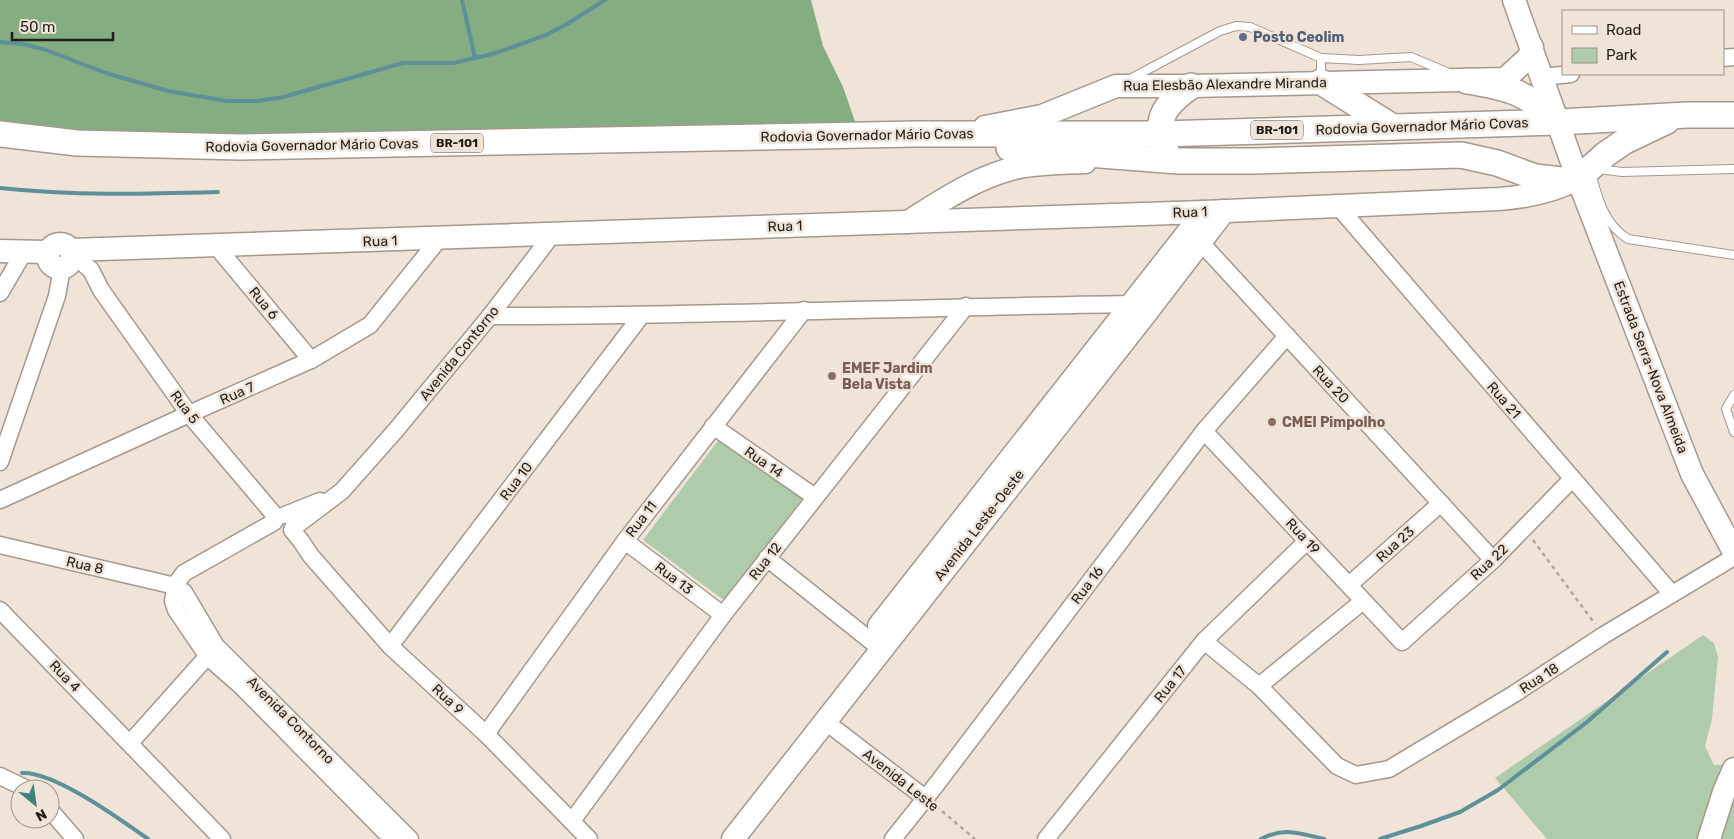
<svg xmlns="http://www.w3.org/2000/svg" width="1734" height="839" font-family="Rubik,sans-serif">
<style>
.green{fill:#aecbac}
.forest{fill:#84ae82}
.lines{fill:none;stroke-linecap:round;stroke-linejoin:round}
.stream{stroke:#5d9099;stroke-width:4}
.lane-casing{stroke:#a5988d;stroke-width:10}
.street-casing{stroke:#a5988d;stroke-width:19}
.secondary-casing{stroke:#a5988d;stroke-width:25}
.primary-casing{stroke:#a5988d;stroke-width:28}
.path{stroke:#b0a69c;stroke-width:2.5;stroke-dasharray:4 4;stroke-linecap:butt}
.lane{stroke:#fff;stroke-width:8}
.street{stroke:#fff;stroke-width:16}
.secondary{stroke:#fff;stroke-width:22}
.primary{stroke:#fff;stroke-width:25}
.service-dot{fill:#5c6f8a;stroke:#f0e3d7;stroke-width:2}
.education-dot{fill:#8d6e63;stroke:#f0e3d7;stroke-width:2}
.labels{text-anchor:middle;stroke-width:5;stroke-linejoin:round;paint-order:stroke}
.shield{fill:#f0e3d7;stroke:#605953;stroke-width:1}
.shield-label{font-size:12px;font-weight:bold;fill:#231e1a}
.service-label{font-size:14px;font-weight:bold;fill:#4e5e75;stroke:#f0e3d7;text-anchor:start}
.street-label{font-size:14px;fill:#231e1a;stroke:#f0e3d7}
.education-label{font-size:14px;font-weight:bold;fill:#785e54;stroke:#f0e3d7;text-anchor:start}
</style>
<rect width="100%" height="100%" fill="#f0e3d7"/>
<!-- green -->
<g class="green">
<path d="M720,438l82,61 -77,102 -82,-61z"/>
<path d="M1703,635l11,8 4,14 -6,62 -7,27 9,19h8l12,-7v81h-187l-52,-61z"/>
</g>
<!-- forest -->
<path class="forest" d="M0,0h811l12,46 20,41 16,46 -538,11 -321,-17z"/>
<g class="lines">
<!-- stream -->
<g class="stream">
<path d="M462,0l13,58"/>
<path d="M0,42l23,2 23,6 60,23 62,18 59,10h30l26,-4 120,-34h50l43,-10 50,-18 21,-11 38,-24"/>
<path d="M0,188c72,8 145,6 218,4"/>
<path d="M22,773c32,-2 99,47 126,66"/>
<path d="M1261,839c22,-12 40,-6 63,0"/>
<path d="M1380,839l41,-13 39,-14 38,-22 89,-68 80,-70"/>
</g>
<defs>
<g id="lane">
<path d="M1321,78v-20l38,2 52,-3 38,16"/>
<path d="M1130,79l90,-48 16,-5 14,1 71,31"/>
<path d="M1598,169l24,3 111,-3"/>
<path d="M1591,173c7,26 13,51 37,66l106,16"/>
<path d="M1734,395l-8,14 8,23"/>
</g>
<g id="street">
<path d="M1723,58l11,-1"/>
<path d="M1542,77l29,-3"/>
<path d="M1337,205l335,389"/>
<path d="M1193,234l300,326"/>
<path d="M216,246l95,114"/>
<path d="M73,255l18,15 10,20 88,124 88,104"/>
<path d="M0,293l24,-41"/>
<path d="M490,316c214,0 428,-9 642,-12l5,3"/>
<path d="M713,426l102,71"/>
<path d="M1204,431l198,211 91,-82 79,-81"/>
<path d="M0,462l57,-166 5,-28"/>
<path d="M0,500l189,-86 122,-54 59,-35 69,-86"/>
<path d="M285,515l35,-14"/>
<path d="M293,528l49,-37 54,-61 94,-114 62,-81"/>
<path d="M292,530l9,11 10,15 79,90 96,88 103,105"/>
<path d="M625,541l98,74"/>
<path d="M0,545l171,40"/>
<path d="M767,558l114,91"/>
<path d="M178,581l6,-8 90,-51"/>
<path d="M1349,585l92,-82"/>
<path d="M184,592l32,54 194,193"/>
<path d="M174,595l-1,6 3,9 32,47 33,29 151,153"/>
<path d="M0,610l222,229"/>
<path d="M1204,641l55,45 78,80 19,9 33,-6 125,-75 90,-59 130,-78"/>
<path d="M390,646l251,-330"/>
<path d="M1259,686l104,-85"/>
<path d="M826,722l99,76"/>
<path d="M486,734l139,-193 179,-231"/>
<path d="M130,743l83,-93"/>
<path d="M0,776l27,13"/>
<path d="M50,810l25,29"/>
<path d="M572,821l151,-206 243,-309"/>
<path d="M893,839l43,-54 268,-354 83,-95"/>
<path d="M1046,839l158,-198 103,-100"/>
</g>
<g id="secondary">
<path d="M1514,0l64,179 114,295 42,78"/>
<path d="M985,127l57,-11 74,-30h75l314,-7 24,-22 3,-10"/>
<path d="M908,222c35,-22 70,-46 111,-55 21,-4 45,-4 66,-5"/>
<circle cx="60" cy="256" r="12"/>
<path d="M71,250l1133,-38 295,-13c28,-2 53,-7 78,-20"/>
<path d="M0,251l47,1"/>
<path d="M879,626l325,-414"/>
<path d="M733,839l413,-526 78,-102"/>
<path d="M1709,839l15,-47 10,-23"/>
</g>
<g id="primary">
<path d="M1467,81c43,7 59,11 92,41"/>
<path d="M1321,82l72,45"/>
<path d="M0,134l77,9 164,4 674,-13h246l398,-12 128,-7h47"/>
<path d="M1009,148l169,13h78l205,-6 36,8 38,14 27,3 16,-1 28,-25 19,-13 42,-20"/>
<path d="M1166,150c-14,-32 1,-47 25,-64"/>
</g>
</defs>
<!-- lane casing -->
<use href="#lane" class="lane-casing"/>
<!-- street casing -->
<use href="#street" class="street-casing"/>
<!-- secondary casing -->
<use href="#secondary" class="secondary-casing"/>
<!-- primary casing -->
<use href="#primary" class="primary-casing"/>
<!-- path -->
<g class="path">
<path d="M1533,540l62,84"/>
<path d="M936,806l39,33"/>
</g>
<!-- lane -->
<use href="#lane" class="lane"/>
<!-- street -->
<use href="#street" class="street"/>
<!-- secondary -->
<use href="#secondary" class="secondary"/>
<!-- primary -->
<use href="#primary" class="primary"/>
</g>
<!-- markers -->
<circle class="service-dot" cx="1243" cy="37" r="5"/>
<g class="education-dot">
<circle cx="832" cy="376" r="5"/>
<circle cx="1272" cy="422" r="5"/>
</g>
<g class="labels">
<!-- shield labels -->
<g class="shield">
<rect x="1251" y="120.5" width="52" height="19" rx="4"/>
<rect x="431" y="133.5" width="52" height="19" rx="4"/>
</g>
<g class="shield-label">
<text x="1277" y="134">BR-101</text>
<text x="457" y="147">BR-101</text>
</g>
<!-- service labels -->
<g class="service-label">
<text x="1253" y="42">Posto Ceolim</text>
</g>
<!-- street labels -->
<g class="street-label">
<text transform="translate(1225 84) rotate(-1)" y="5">Rua Elesbão Alexandre Miranda</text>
<text transform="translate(1422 126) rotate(-2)" y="5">Rodovia Governador Mário Covas</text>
<text transform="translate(867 135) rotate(-1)" y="5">Rodovia Governador Mário Covas</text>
<text transform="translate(312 145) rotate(-1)" y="5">Rodovia Governador Mário Covas</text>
<text transform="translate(1190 212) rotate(-2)" y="5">Rua 1</text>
<text transform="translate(785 226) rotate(-2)" y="5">Rua 1</text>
<text transform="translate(380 241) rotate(-2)" y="5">Rua 1</text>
<text transform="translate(264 303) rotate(50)" y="5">Rua 6</text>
<text transform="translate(459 353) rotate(-51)" y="5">Avenida Contorno</text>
<text transform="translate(1651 367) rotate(69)" y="5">Estrada Serra-Nova Almeida</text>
<text transform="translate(1331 384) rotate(47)" y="5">Rua 20</text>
<text transform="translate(237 393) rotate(-24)" y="5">Rua 7</text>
<text transform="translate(1504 400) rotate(49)" y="5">Rua 21</text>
<text transform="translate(185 407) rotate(53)" y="5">Rua 5</text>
<text transform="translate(764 462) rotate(35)" y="5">Rua 14</text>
<text transform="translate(516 481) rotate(-53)" y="5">Rua 10</text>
<text transform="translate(641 519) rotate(-52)" y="5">Rua 11</text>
<text transform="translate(979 525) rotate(-52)" y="5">Avenida Leste-Oeste</text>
<text transform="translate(1303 536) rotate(47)" y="5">Rua 19</text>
<text transform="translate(1395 544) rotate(-42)" y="5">Rua 23</text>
<text transform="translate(765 561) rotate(-52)" y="5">Rua 12</text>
<text transform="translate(1489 562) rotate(-43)" y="5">Rua 22</text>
<text transform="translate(85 565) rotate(13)" y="5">Rua 8</text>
<text transform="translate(674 578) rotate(37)" y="5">Rua 13</text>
<text transform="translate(1087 585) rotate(-53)" y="5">Rua 16</text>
<text transform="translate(65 676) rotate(46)" y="5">Rua 4</text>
<text transform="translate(1539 678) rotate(-33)" y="5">Rua 18</text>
<text transform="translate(1170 684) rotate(-51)" y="5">Rua 17</text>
<text transform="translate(448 699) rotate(43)" y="5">Rua 9</text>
<text transform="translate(291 720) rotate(45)" y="5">Avenida Contorno</text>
<text transform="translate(901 780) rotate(38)" y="5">Avenida Leste</text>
</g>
<!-- education labels -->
<g class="education-label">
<text x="842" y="373">EMEF Jardim<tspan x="842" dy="16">Bela Vista</tspan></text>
<text x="1282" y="427">CMEI Pimpolho</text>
</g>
</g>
<!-- legend -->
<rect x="1562" y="10" width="162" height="65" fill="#f0e3d7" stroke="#9e948b"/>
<rect x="1572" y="26" width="25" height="8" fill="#ffffff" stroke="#9e948b"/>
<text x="1606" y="35" font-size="15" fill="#231e1a">Road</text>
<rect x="1572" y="48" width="25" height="15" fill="#aecbac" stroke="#9e948b"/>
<text x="1606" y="60" font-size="15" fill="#231e1a">Park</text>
<!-- north arrow -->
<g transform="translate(35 804) rotate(151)"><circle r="24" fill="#f0e3d7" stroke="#9e948b"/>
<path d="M0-4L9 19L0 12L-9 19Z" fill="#3e847c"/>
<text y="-8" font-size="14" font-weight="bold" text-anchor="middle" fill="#231e1a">N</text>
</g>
<!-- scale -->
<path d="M12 32v8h101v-8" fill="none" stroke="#231e1a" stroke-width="2.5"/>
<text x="20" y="32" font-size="15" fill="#231e1a" stroke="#f0e3d7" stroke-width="4" paint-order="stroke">50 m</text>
</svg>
